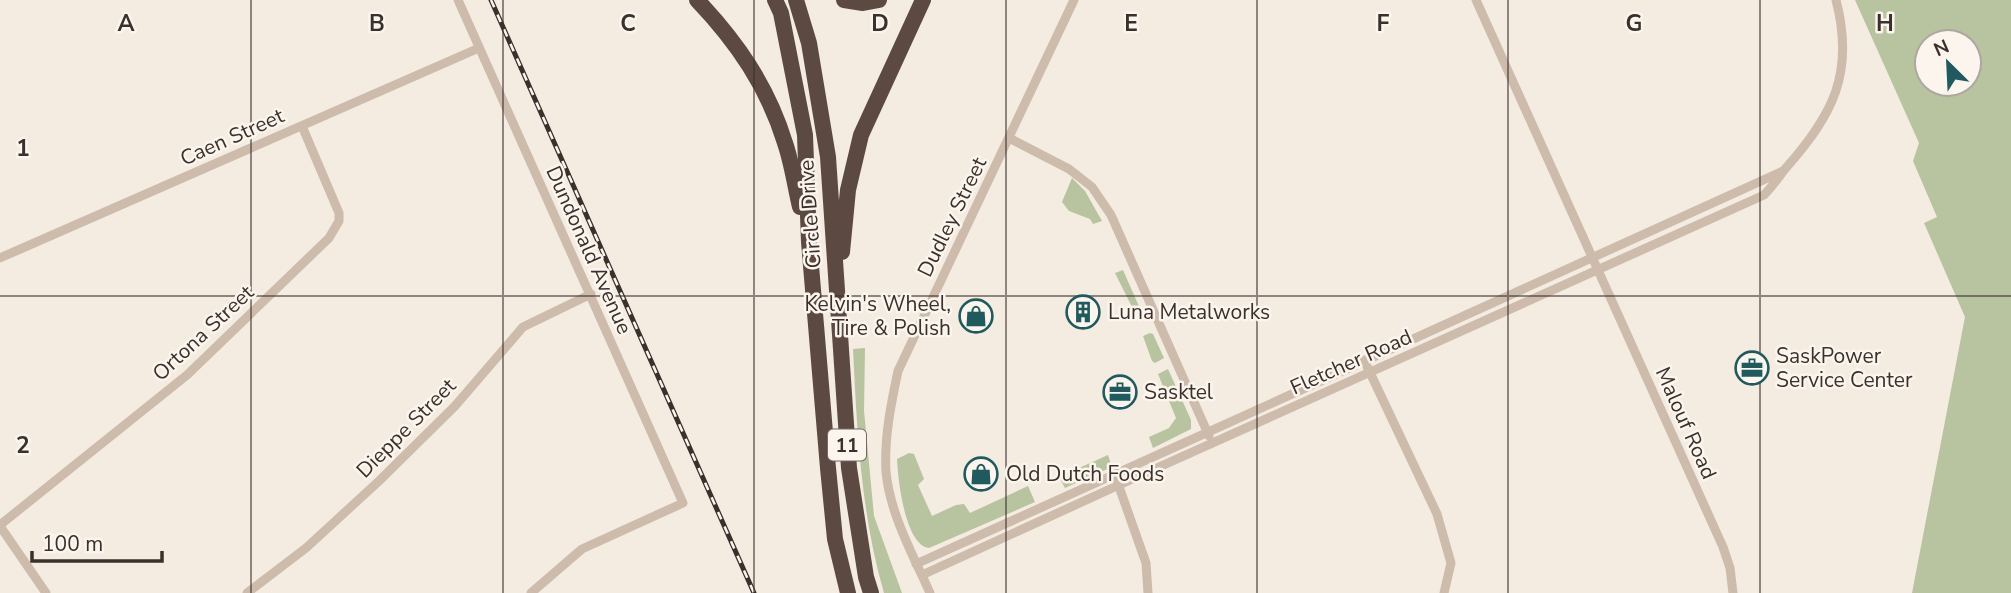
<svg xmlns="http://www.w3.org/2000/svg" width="2011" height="593" font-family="'Nunito Sans',sans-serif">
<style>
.green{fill:#b8c4a0;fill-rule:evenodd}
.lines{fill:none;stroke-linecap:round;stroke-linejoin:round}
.street{stroke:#cdbbac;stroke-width:9}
.highway{stroke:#5c4a42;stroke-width:16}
.rail-casing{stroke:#3b302b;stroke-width:5}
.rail{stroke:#fbf5ee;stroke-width:2.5;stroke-dasharray:8;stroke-linecap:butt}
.grid{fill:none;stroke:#3b302b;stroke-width:2;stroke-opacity:0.55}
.labels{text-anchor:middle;stroke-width:5;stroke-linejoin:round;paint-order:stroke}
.shield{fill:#fbf5ee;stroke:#756b66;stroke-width:2}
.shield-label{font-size:19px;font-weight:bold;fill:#3b302b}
.street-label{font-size:21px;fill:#3b302b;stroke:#fbf5ee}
.poi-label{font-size:21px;fill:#3b302b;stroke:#fbf5ee;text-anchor:start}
.grid-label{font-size:23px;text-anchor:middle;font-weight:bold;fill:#3b302b;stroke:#fbf5ee;stroke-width:5;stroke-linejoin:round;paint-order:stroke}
</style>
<rect width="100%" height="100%" fill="#f4ebe1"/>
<!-- green -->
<g class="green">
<path d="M1855,0h156v593h-99l53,-276 -41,-94 13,-6 -24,-56 6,-18zM1927,42h42v42h-42z"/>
<path d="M1072,178l13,13 17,30 -9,3 -3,-5 -21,-8 -7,-9z"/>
<path d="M1123,270l18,41 -6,2 -20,-40z"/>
<path d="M1150,333l3,1 11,24 -9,5 -3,-2 -9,-25z"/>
<path d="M865,348l-1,63 10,105 28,77h-18c-23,-79 -27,-162 -31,-244z"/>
<path d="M1168,369l23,51v9l-38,19 -4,-11 20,-9 7,-10 -18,-44z"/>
<path d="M909,453l5,1 10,25 -6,6 14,31 24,-11 8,-1 6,9 58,-27 7,16 -106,46c-24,-3 -31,-68 -32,-89z"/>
<path d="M1108,455l4,12 -47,21 -6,-11z"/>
</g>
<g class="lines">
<!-- street -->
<g class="street">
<path d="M458,0l225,503 -101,46 -51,44"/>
<path d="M1476,0l247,547 7,21 3,25"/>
<path d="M1009,138l60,31 23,18 19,28 98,221"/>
<path d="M0,258l479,-210"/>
<path d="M1364,360l73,154 14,49 -7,30"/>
<path d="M1117,481l29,82 2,30"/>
<path d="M0,525l187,-150 142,-137 10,-17v-8l-37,-87"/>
<path d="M0,526l46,67"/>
<path d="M916,564c289,-131 579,-260 867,-393"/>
<path d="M922,575l197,-90 645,-290c8,-8 14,-17 21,-26 48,-54 70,-96 51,-169"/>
<path d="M247,593l59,-45 73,-67 76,-75 68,-79 68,-33"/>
<path d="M930,593c-17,-38 -40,-79 -44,-121 -2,-34 5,-68 12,-101l176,-371"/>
</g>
<!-- highway -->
<g class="highway">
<path d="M697,0c40,42 71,87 88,143 7,20 10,43 15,64"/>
<path d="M775,0l6,13 24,122 4,107 19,226 7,71 13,54"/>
<path d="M796,0l13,43 19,114 21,311 17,109 5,16"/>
<path d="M844,0l19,3 16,-3"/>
<path d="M842,252l6,-62 13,-55 62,-135"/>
</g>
<defs>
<path id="rail" d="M491,0l263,593"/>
</defs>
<!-- rail casing -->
<use href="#rail" class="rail-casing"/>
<!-- rail -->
<use href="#rail" class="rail"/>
</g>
<!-- grid -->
<path class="grid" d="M251,0v593M503,0v593M754,0v593M1006,0v593M1257,0v593M1508,0v593M1760,0v593M0,296h2011"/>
<!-- icons -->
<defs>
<symbol id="building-ring" viewBox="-11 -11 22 22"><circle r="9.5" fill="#fbf5ee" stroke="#1f5a5e" stroke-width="1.5"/><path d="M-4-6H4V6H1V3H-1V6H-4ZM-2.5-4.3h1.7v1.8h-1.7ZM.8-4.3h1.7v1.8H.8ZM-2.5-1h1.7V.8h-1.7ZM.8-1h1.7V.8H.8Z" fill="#1f5a5e"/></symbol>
<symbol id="shop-ring" viewBox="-11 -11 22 22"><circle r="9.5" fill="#fbf5ee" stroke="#1f5a5e" stroke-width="1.5"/><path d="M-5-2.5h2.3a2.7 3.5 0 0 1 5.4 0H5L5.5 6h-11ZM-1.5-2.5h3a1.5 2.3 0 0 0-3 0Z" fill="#1f5a5e"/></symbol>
<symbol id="office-ring" viewBox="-11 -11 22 22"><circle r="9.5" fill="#fbf5ee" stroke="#1f5a5e" stroke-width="1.5"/><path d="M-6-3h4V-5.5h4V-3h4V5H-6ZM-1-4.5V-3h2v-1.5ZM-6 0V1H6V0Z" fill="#1f5a5e"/></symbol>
</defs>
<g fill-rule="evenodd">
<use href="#building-ring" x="1064" y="293" width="38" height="38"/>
<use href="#shop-ring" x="957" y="297" width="38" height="38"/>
<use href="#office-ring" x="1733" y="349" width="38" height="38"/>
<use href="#office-ring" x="1101" y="373" width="38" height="38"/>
<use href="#shop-ring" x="962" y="455" width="38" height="38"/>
</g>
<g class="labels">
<!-- shield labels -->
<rect class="shield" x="828" y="429.5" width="38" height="31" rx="5"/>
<g class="shield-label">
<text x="847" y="452">11</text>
</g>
<!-- street labels -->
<g class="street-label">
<text transform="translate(232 137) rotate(-24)" y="7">Caen Street</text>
<text transform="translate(810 214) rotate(-94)" y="7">Circle Drive</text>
<text transform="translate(952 217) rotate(-64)" y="7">Dudley Street</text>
<text transform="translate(589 250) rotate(66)" y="7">Dundonald Avenue</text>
<text transform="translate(203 333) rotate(-43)" y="7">Ortona Street</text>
<text transform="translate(1351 362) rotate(-24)" y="7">Fletcher Road</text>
<text transform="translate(1686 423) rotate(66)" y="7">Malouf Road</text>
<text transform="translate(406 428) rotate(-45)" y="7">Dieppe Street</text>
</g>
<!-- poi labels -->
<g class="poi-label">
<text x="951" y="311" text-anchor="end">Kelvin's Wheel,<tspan x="951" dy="24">Tire &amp; Polish</tspan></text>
<text x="1108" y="319">Luna Metalworks</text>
<text x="1776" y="363">SaskPower<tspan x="1776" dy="24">Service Center</tspan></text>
<text x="1144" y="399">Sasktel</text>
<text x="1006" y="481">Old Dutch Foods</text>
</g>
</g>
<g class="grid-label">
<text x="126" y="31">A</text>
<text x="377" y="31">B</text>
<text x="628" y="31">C</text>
<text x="880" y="31">D</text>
<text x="1131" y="31">E</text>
<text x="1383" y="31">F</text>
<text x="1634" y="31">G</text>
<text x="1885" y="31">H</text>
<text x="23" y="156">1</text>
<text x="23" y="453">2</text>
</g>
<!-- north arrow -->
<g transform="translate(1948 63) rotate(336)"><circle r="33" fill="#fbf5ee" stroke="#aea6a0" stroke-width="2"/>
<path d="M0-5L12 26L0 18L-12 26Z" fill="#1f5a5e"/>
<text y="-10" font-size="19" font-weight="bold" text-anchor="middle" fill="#3b302b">N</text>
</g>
<!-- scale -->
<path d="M32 551v10h130v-10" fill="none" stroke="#3b302b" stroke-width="3.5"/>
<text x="42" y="551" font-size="21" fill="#3b302b" stroke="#fbf5ee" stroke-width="5" paint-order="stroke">100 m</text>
</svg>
